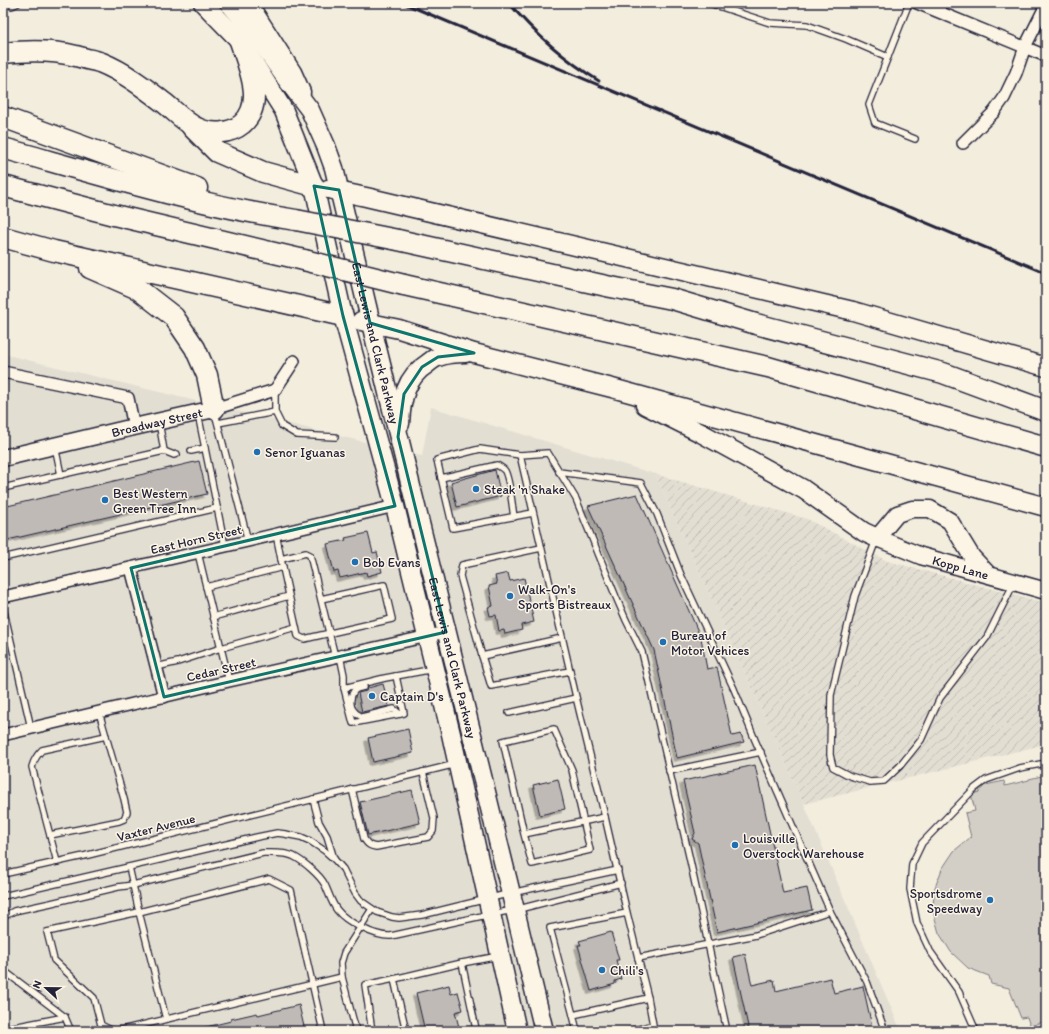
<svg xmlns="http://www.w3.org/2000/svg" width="1049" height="1034" font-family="Itim,sans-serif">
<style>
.built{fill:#e3ded2}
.industrial{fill:url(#industrial-furrows)}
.grass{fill:#d4cfc6;stroke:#7b7880}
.building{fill:#bfbab6;stroke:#22223b;filter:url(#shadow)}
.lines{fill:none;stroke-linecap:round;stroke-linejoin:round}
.lane-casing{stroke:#22223b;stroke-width:8}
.street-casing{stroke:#22223b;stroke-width:14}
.secondary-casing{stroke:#22223b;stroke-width:19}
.primary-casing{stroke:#22223b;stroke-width:21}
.highway-casing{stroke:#22223b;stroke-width:23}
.lane{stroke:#fcf5e5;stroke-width:5.5}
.street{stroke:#fcf5e5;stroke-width:11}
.secondary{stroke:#fcf5e5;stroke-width:16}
.primary{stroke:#fcf5e5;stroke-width:18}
.highway{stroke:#fcf5e5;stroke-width:20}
.rail{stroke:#22223b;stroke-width:3}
.highway-bridge-casing{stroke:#22223b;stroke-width:23;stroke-linecap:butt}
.highway-bridge{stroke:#fcf5e5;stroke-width:20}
.marked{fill:none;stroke:#0f766e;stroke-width:3;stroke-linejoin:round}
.poi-dot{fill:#1f6fb2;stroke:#fcf5e5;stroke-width:1.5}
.labels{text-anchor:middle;stroke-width:3;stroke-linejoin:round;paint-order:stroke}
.street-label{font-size:13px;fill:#22223b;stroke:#fcf5e5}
.poi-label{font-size:13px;fill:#22223b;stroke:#fcf5e5;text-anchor:start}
</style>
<defs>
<pattern id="industrial-furrows" width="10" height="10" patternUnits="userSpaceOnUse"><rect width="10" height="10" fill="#e3ded2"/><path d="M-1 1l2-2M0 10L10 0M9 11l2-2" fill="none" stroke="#c2beb5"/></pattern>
<filter id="shadow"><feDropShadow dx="-3.5" dy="3.5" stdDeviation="0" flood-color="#0004"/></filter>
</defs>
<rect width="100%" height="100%" fill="#f3edde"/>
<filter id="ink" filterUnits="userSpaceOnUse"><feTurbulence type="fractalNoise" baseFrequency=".025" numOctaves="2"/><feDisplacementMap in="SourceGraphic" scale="8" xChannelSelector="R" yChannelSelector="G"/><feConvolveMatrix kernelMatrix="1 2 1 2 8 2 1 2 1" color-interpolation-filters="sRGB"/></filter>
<g filter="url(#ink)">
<!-- built -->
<path class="built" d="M3,354l419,102 9,-49 224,67 149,330 97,227h-898z"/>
<!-- industrial -->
<path class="industrial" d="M655,474l152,45 80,42 159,42v141l-242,60z"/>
<!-- grass -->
<path class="grass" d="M1046,775v246l-16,5 -3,-9 -6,1 -12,-30 -18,-4 -2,-8 -21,-8 -17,-16 -12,-19 -6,-22 1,-21 8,-21 12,-18 17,-14 -6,-24 10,-2 -4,-17 9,-2 -1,-3h3l-1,-3 23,-5 1,5 24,-6v-1z"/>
<!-- building -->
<g class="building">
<path d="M199,461l8,33 -204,47v-34z"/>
<path d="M495,470l6,26 -44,11 -6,-25z"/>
<path d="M637,494l64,144 6,31 10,-2 15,69 9,-2 3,8 -67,16 -23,-108 -66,-144z"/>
<path d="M368,533l5,20 4,-1 5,20 -15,4 -1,-4 -26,6 -2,-7 -4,1 -7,-28 19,-4 -1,-2z"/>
<path d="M508,573l2,8 14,-3 10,44 -13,3 1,5 -17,4 -1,-4 -5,1 -3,-16 -6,1 -2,-9 5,-1 -4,-20 8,-2 -2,-8z"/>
<path d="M383,684l6,22 -27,6 -4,-19 8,-2 2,-3z"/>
<path d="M408,729l5,24 -40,9 -5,-24z"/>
<path d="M755,765l28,128 24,-5 5,22 -95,22 -19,-89 -6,-4 3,-6 -12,-52z"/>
<path d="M558,779l7,30 -25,6 -7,-30z"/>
<path d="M412,790l8,33 -52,12 -8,-33z"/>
<path d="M611,932l8,28h-3l5,19 -6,2v3l-24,7 -13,-46h3l-2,-4z"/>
<path d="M745,954l7,31 22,-5 2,11 54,-13 4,15 29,-7 10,45h-124l-16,-74z"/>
<path d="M449,985l2,9 7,-2 5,18 -8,2 4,15 -19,4h-15l-9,-38z"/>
<path d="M299,1005l6,26h-103v-3l29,-7v-2l26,-6 1,2z"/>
</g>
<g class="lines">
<defs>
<g id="lane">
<path d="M3,3l9,3 6,-3"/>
<path d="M709,3l61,20 37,2 39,14 42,18"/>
<path d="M909,3l-40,102 6,18 40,16"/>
<path d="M940,13l4,-10"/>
<path d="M275,412l7,14 15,9 38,2"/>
<path d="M215,413l33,128"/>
<path d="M198,414l27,132"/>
<path d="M159,422l5,29"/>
<path d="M218,423l57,-11v-22"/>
<path d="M55,446l6,29"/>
<path d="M191,451l14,-3"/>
<path d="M520,455l56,242 29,120 -81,17 -21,-93 51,-12 18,41 18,80 -58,14 -8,-30"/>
<path d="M559,472l82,11 16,31 24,61 53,114 21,51 75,171 -74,24 -118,23"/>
<path d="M441,478l56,-13c3,2 6,3 8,6 5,10 7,34 9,46"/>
<path d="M3,488l161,-37 10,4 3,-1"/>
<path d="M533,513l-80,15 -16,-68 43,-11 40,6 28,-2 28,46 40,98 10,23 16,32 47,204 38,175"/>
<path d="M276,534l5,25 25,-6 4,2 25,102"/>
<path d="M876,540l-21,56 -24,99 -1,60 3,12 17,9 20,6 14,-1 16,-15 21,-26 19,-42 47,-61 27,-54"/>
<path d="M541,548l-79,17 -2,11 22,80 80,-18"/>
<path d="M198,553l31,128"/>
<path d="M3,558l214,-50"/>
<path d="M281,559l17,77 6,3 88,-20 -8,-34 -63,14"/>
<path d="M206,587l77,-20"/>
<path d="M3,607l28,121"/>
<path d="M213,617l76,-21"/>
<path d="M340,656l4,19v13l41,-10 49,-9"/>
<path d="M482,656l9,30 79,-15"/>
<path d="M156,667l22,-5 43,-14 75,-21"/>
<path d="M364,687c-3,1 -7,1 -9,3 -5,5 -6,16 -1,21 2,3 5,4 8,6l32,-8 6,5"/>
<path d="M344,688l9,35 47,-9 4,-1 -8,-37"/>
<path d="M509,713l67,-15"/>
<path d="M669,771l92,-19"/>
<path d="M352,789l12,50c4,6 6,7 12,8l52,-10 5,-6 1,-13 -11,-46"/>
<path d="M313,799l6,23 8,14 7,23"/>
<path d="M605,817l22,96 -77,15 23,87 75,-17 -21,-85"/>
<path d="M50,835l69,-14 5,-2 3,-7 -3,-13 -25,-87"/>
<path d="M57,862l-25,-95c2,-8 5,-12 10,-17l64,-14"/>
<path d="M3,874l81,-18 372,-92"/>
<path d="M3,896l143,-33 111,-26 20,-4 8,1 16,3 9,4 15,10 9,8 9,10 12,24 6,8 16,11 15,5 7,1 23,-3 89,-22 107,-23"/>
<path d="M830,911l37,71 18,49"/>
<path d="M3,917l11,-6 37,-8 67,-16 15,-2 130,-32c10,0 21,-1 30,3 10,5 27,19 32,29 4,8 6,17 12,25 9,12 39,27 54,26l100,-22 24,-4 106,-27"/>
<path d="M3,970l62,47 6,14"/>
<path d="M573,1015l4,16"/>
<path d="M166,1019l-27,-107 130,-33 22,11 32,141"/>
<path d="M3,1029l62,-12"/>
<path d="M476,1029l-14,-66 37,-7"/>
<path d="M113,1031l-12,-6 -7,-27 -40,-38 -7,-28 92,-20 -10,-45"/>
<path d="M117,1031l225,-54"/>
<path d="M356,1031l-14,-54 -1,-14 3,-10 28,-44"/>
<path d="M372,1031l-7,-46 29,-6"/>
<path d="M406,1031l-12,-52 68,-16"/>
<path d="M468,1031l8,-2v2"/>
<path d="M630,1031l23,-6 -5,-27"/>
<path d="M976,1031l-17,-39 -29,-41 -13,-28 -7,-34 2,-25 10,-21 52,-54 12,-9 34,-12 26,-5"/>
</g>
<g id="street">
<path d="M917,3l129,53"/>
<path d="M963,143l31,-31 10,-14 12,-25 9,-26 21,-42"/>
<path d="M3,372l125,26 6,29"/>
<path d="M214,409l61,-19 19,-29"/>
<path d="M131,568l33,129"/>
<path d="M3,597l245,-56 147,-35"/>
<path d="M3,735l226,-54 217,-49"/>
</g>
<g id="secondary">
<path d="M249,3l44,69 9,20"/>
<path id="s1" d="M3,458l131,-31 80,-18"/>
<path id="s2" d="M989,575l-17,-18 -22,-36 -20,-12h-18l-15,5 -20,24 44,18 125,35"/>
</g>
<g id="primary">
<path d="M203,3l37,38 44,70 30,75 29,130 52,190 56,228 66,297"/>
<path id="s3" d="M229,3l27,32 29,42 25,33 16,36 8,22 42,176 139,566 29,121"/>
<path d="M328,189l38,8 487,114 193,56"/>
<path d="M361,321l38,8 75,24 138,35 434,119"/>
<path d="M645,405l56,28 102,56 61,43 13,6"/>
<path d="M400,424c1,-24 6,-47 27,-60 4,-3 7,-6 11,-7 8,-3 19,-4 28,-4"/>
</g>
<g id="highway">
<path d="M3,53c30,-3 55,-3 84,6 5,1 10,2 15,4 22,9 42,24 61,39 11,8 21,20 34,26 14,7 33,6 45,-4 24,-21 6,-58 -2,-83"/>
<path d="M3,117l194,71"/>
<path d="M192,127l25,25 46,20 51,14"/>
<path d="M3,148c97,27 194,57 293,72"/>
<path d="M3,186l111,29 190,45"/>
<path d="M3,237l51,14 289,65"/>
<path d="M398,240l213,47 61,12 84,25 187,49 103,38"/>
<path d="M90,268l48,21 36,28 21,31 12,27 7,34"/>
<path d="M404,285l364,82 278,80"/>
</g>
</defs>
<!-- lane casing -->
<use href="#lane" class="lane-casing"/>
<!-- street casing -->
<use href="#street" class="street-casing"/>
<!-- secondary casing -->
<use href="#secondary" class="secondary-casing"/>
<!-- primary casing -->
<use href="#primary" class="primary-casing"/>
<!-- highway casing -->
<use href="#highway" class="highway-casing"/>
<!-- lane -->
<use href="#lane" class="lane"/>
<!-- street -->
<use href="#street" class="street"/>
<!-- secondary -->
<use href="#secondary" class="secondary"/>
<!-- primary -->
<use href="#primary" class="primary"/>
<!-- highway -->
<use href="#highway" class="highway"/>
<!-- rail -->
<g class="rail">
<path d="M403,3l643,270"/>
<path d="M509,3c26,31 56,57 90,78"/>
</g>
<defs>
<g id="highway-bridge">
<path d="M296,220l102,20"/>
<path d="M304,260l100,25"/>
</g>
</defs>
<!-- highway-bridge casing -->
<use href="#highway-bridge" class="highway-bridge-casing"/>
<!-- highway-bridge -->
<use href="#highway-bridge" class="highway-bridge"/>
</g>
</g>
<!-- marked area -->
<path class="marked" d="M314,186l25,4 31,133 104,30 -36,4 -16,10 -18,27 -6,43 48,195 -282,65 -33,-129 264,-62 -52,-190z"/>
<!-- markers -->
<g class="poi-dot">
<circle cx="257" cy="452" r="4"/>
<circle cx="476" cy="489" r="4"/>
<circle cx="105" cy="500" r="4"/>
<circle cx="355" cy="562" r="4"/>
<circle cx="510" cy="596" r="4"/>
<circle cx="663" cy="642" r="4"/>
<circle cx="372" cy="696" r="4"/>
<circle cx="735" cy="845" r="4"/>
<circle cx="990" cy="900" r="4"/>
<circle cx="602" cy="970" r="4"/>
</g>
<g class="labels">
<!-- street labels -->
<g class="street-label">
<text dy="5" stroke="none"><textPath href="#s3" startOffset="377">East Lewis and Clark Parkway</textPath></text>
<text dy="5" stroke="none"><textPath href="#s1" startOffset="158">Broadway Street</textPath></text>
<text transform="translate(196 539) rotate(-13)" y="5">East Horn Street</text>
<text dy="5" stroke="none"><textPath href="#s2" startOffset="244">Kopp Lane</textPath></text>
<text dy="5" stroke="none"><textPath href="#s3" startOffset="701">East Lewis and Clark Parkway</textPath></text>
<text transform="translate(221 669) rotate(-13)" y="5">Cedar Street</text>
<text transform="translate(156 827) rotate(-14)" y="5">Vaxter Avenue</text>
</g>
<!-- poi labels -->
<g class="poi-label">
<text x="265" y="457">Senor Iguanas</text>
<text x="484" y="494">Steak 'n Shake</text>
<text x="113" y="498">Best Western<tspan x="113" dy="15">Green Tree Inn</tspan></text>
<text x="363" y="567">Bob Evans</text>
<text x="518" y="594">Walk-On's<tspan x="518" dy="15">Sports Bistreaux</tspan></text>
<text x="671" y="640">Bureau of<tspan x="671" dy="15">Motor Vehices</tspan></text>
<text x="380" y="701">Captain D's</text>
<text x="743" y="843">Louisville<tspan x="743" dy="15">Overstock Warehouse</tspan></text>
<text x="982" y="898" text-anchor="end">Sportsdrome<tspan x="982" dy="15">Speedway</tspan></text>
<text x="610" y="975">Chili's</text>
</g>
</g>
<!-- margin -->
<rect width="1049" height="1034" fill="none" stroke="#fcf5e5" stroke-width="16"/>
<rect x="8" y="8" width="1033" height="1018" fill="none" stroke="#22223b" stroke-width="1.5" filter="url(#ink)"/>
<!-- north arrow -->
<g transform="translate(46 988) rotate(292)" stroke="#fcf5e5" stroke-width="3" paint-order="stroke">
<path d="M0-3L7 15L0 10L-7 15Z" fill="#22223b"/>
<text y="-6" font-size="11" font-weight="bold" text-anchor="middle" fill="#22223b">N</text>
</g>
</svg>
